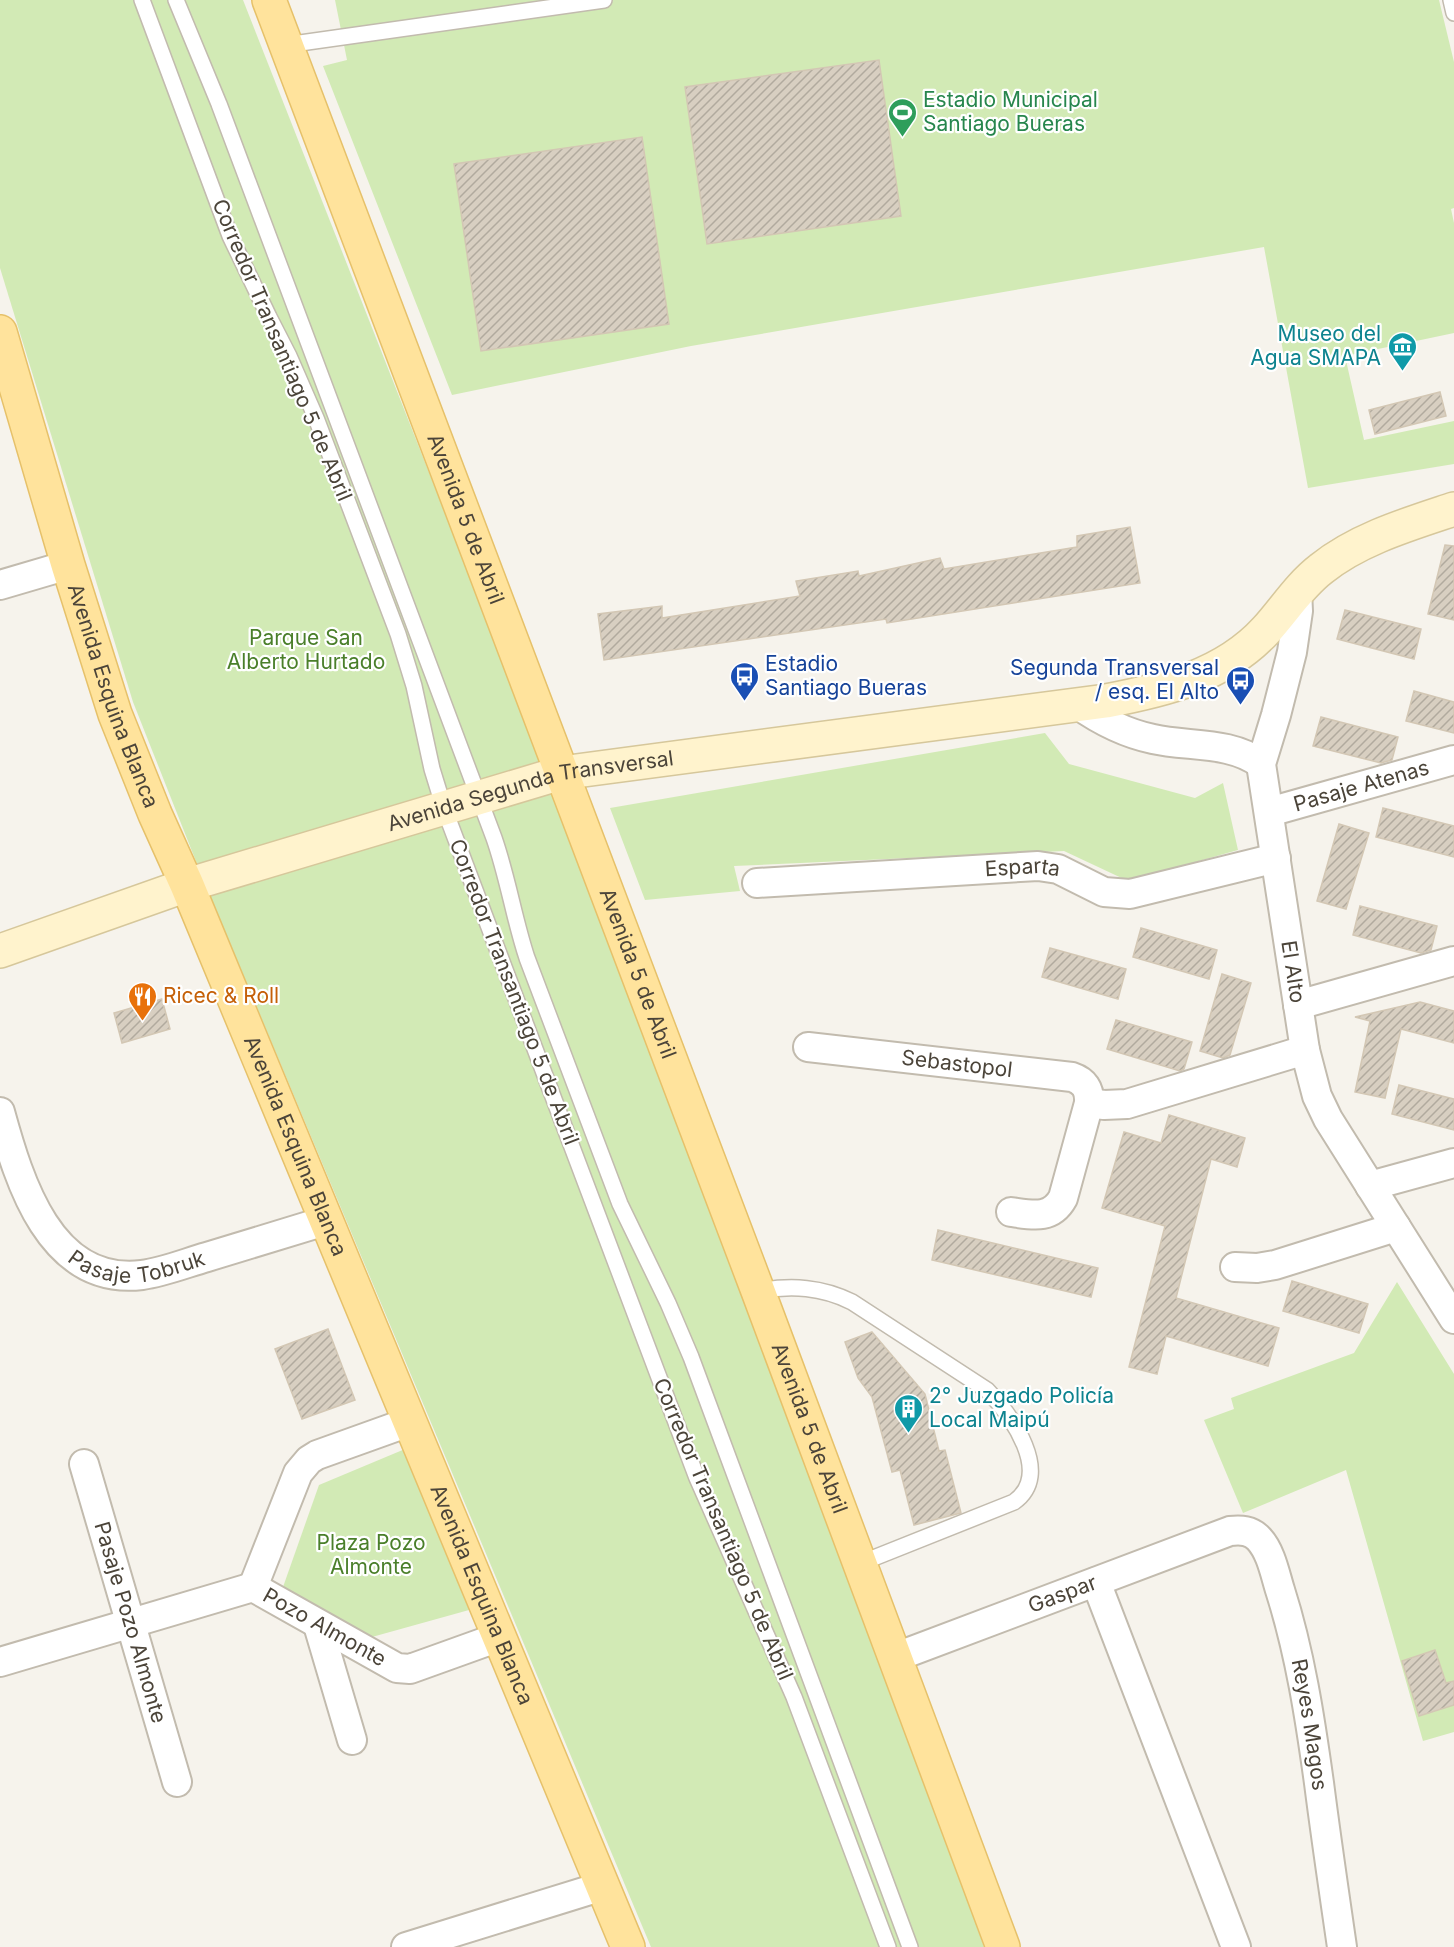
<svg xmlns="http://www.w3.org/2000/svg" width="1454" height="1947" font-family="Inter,sans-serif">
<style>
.green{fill:#d2eab5}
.building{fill:url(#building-hatch);stroke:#d3c7b4;stroke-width:1.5}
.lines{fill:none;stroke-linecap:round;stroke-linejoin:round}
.lane-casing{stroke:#c2bbae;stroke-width:18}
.street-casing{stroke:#c2bbae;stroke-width:32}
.secondary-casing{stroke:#d6c79b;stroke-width:36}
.primary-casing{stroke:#e6c16a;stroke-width:36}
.lane{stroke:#fff;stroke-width:15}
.street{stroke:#fff;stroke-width:28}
.secondary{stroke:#fff3cd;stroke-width:33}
.primary{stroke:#ffe39c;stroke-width:33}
.labels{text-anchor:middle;stroke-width:4.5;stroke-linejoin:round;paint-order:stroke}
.leisure-label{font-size:21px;fill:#27864d;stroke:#fff;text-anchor:start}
.culture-label{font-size:21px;fill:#0d838f;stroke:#fff;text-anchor:end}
.street-label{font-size:21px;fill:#4b4439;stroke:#fff}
.park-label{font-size:21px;fill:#4a7f2a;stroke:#fff}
.transit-label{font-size:21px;fill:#164399;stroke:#fff;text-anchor:start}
.food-label{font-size:21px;fill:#c56008;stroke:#fff;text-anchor:start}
</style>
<defs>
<pattern id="building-hatch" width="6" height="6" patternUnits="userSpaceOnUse" patternTransform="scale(1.5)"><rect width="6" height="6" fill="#d8cfc1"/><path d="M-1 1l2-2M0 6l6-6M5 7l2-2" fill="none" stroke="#b1aa9e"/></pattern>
</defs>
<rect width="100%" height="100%" fill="#f6f3ec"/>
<!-- green -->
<g class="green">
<path d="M0,0h243l309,785 336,884 96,278h-333l-448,-1068 -70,-177 -133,-434z"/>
<path d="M335,0h1104l15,62v146l-3,1 3,14v110l-109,23 19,84 90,-19v43l-146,24 -44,-241 -573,99 -239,49 -129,-329 24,-6z"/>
<path d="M1045,733l24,31 126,34 28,-15 15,67 -110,31 -64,-30 -330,15 6,25 -95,9 -35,-92z"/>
<path d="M1397,1282l57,92v358l-31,9 -77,-271 -103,43 -39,-93 30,-11 -3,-11 123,-45z"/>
<path d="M405,1449l64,161 -97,27 -89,-50 36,-102z"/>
</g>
<!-- building -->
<g class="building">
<path d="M879,60l22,156 -194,28 -22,-157z"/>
<path d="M642,137l27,187 -188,27 -27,-187z"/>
<path d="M1440,392l6,24 -71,18 -6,-24z"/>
<path d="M1130,527l10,56 -253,40 -1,-4 -282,41 -6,-46 64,-8v12l138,-22 -4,-15 62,-10 1,5 81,-18 4,11 133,-22v-11z"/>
<path d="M1445,545l9,1v74l-26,-6z"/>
<path d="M1345,610l76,19 -7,30 -77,-20z"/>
<path d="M1414,691l40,11v31l-48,-12z"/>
<path d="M1321,717l77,20 -6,23 -11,3 -68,-17z"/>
<path d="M1383,808l71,18v31l-78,-20z"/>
<path d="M1339,824l30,9 -23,76 -29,-8z"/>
<path d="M1360,906l77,20 -6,24 -10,3 -68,-18z"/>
<path d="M1141,928l76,22 -8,29 -76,-22z"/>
<path d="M1050,948l76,21 -8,30 -76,-22z"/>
<path d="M1222,974l29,9 -21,72 -7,3 -23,-7z"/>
<path d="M162,999l8,30 -48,14 -8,-30z"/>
<path d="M1420,1002l34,9v32l-53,-14 -16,69 -30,-6 15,-71 -15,-4z"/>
<path d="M1116,1020l76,22 -8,27 -4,2 -73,-22z"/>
<path d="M1399,1085l55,14v31l-62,-16z"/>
<path d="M1169,1115l76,23 -8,29 -26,-8 -35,139 103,30 -11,38 -102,-30 -9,38 -28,-7 36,-141 -63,-18 22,-76 37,11z"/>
<path d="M938,1230l160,38 -7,29 -159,-37z"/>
<path d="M1292,1281l76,23 -9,29 -76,-22z"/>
<path d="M328,1329l27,71 -53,19 -27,-70z"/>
<path d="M872,1332l53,62 14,57 6,-1 16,63 -47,12 -14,-55 -8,2 -20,-75 -14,-19 -13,-36z"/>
<path d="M1435,1650l11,33 8,-2v24l-35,11 -17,-55z"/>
</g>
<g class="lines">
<defs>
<g id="lane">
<path d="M142,0l88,236 39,81 20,39 27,62 82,216 16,52 18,83 12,39 253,670 97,219 94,250"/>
<path d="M176,0l43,104 275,734c14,40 20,81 33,120l93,246 48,99 23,54 219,590"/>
<path d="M1451,0l3,13"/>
<path d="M286,45l318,-45"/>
<path d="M758,1291c34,-6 64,-4 94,11l135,88c24,25 67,84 27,112l-153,61"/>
</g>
<g id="street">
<path d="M0,585l68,-20"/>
<path id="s1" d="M1297,591l1,20 -6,41 -16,63 -15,49 44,286 12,46 11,23 126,200"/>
<path d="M1077,704c24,17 47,29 76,35 35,8 78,2 108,25"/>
<path id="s2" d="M1269,812l185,-52"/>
<path id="s3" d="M757,883l281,-17 20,3 46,23 26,2 146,-36"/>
<path d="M1298,1005l156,-44"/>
<path id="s4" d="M808,1047l264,30c12,4 18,12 17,26l-26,95c-12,22 -31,17 -52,14"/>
<path d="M1089,1103l15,2 23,-1 178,-54"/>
<path id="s5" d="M0,1112c19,69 50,174 142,163 22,-3 44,-12 65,-18 40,-12 79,-24 118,-36"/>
<path d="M1370,1186l84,-23"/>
<path d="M1235,1267l22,1 18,-3 121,-38"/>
<path id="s6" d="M84,1464l93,318"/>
<path d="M1096,1582l140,365"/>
<path d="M253,1587l45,-114 11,-13 8,-5 92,-33"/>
<path d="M318,1625l34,115"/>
<path id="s7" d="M896,1657l334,-126c11,-1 21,-1 29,8 12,13 16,35 21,51 20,63 30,128 39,193 7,55 15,109 23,164"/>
<path id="s8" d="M0,1662l253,-75 144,81 13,1 89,-32"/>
<path d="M406,1947l197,-61"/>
</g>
<g id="secondary">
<path id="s9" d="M0,951l187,-66 374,-112 545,-72c58,-11 118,-25 160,-71 19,-21 33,-44 55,-61 37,-30 88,-45 133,-60"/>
</g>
<g id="primary">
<path id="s10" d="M269,0l489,1291 245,656"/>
<path id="s11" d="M0,332l68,233 47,149 40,100 32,71 441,1062"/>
</g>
</defs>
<!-- lane casing -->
<use href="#lane" class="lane-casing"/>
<!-- street casing -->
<use href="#street" class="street-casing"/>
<!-- secondary casing -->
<use href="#secondary" class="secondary-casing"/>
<!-- primary casing -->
<use href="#primary" class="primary-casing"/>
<!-- lane -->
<use href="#lane" class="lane"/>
<!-- street -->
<use href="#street" class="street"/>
<!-- secondary -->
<use href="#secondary" class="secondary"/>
<!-- primary -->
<use href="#primary" class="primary"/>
</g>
<!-- icons -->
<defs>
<symbol id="stadium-pin" viewBox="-11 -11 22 30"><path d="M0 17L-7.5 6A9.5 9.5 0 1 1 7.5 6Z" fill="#2e9e5b" stroke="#fff"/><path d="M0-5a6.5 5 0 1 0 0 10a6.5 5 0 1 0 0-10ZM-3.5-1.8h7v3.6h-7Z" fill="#fff"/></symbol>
<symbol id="museum-pin" viewBox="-11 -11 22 30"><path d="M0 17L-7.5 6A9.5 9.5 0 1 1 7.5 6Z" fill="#0f9aa8" stroke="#fff"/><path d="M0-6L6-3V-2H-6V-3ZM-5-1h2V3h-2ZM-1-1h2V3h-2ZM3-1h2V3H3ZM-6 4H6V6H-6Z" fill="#fff"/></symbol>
<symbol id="bus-pin" viewBox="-11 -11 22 30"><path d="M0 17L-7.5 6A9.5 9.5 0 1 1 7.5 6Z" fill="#1a4fb4" stroke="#fff"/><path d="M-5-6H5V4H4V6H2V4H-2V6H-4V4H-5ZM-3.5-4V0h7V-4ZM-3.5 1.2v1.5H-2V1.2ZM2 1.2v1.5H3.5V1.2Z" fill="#fff"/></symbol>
<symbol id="restaurant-pin" viewBox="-11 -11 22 30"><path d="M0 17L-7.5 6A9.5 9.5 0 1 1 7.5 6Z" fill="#e8710a" stroke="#fff"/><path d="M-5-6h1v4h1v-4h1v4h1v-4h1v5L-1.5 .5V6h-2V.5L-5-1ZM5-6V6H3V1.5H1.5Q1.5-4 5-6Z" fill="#fff"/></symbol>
<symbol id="building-pin" viewBox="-11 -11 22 30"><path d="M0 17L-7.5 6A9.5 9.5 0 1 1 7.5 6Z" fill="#0f9aa8" stroke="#fff"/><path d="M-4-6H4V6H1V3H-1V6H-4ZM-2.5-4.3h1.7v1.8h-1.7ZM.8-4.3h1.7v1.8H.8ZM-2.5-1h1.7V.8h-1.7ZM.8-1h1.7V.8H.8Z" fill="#fff"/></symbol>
</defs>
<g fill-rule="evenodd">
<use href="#stadium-pin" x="886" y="96" width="33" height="45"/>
<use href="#museum-pin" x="1386" y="330" width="33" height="45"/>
<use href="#bus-pin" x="728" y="660" width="33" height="45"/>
<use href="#bus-pin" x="1224" y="664" width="33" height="45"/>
<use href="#restaurant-pin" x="126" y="980" width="33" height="45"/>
<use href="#building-pin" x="892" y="1392" width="33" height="45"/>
</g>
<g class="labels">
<!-- leisure labels -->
<g class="leisure-label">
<text x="923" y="107">Estadio Municipal<tspan x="923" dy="24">Santiago Bueras</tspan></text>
</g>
<!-- culture labels -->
<g class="culture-label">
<text x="1381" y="341">Museo del<tspan x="1381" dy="24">Agua SMAPA</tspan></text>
<text x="929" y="1403" text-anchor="start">2° Juzgado Policía<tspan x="929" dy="24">Local Maipú</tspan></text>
</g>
<!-- street labels -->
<g class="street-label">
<text transform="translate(282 350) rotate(67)" y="7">Corredor Transantiago 5 de Abril</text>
<text dy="7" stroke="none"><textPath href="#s10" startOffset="555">Avenida 5 de Abril</textPath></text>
<text dy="7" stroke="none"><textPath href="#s11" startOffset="381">Avenida Esquina Blanca</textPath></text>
<text dy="7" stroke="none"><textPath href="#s2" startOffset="96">Pasaje Atenas</textPath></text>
<text dy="7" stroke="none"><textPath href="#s9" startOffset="555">Avenida Segunda Transversal</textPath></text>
<text dy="7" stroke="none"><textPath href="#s3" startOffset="266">Esparta</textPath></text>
<text dy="7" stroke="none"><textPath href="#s1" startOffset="388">El Alto</textPath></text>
<text dy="7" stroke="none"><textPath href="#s10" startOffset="1041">Avenida 5 de Abril</textPath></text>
<text transform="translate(514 992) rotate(69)" y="7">Corredor Transantiago 5 de Abril</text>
<text dy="7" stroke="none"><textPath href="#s4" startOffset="150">Sebastopol</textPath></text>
<text dy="7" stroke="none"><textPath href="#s11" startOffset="867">Avenida Esquina Blanca</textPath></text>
<text dy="7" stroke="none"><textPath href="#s5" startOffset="232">Pasaje Tobruk</textPath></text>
<text dy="7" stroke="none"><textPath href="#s10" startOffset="1527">Avenida 5 de Abril</textPath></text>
<text transform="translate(723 1529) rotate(67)" y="7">Corredor Transantiago 5 de Abril</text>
<text dy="7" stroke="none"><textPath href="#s11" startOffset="1353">Avenida Esquina Blanca</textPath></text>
<text dy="7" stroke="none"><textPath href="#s7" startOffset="178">Gaspar</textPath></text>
<text dy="7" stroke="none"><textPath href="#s6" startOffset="165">Pasaje Pozo Almonte</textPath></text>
<text dy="7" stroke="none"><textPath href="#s8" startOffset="346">Pozo Almonte</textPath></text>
<text dy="7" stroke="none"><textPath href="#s7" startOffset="582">Reyes Magos</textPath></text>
</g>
<!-- park labels -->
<g class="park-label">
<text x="306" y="645">Parque San<tspan x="306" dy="24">Alberto Hurtado</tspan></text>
<text x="371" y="1550">Plaza Pozo<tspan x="371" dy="24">Almonte</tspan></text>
</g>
<!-- transit labels -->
<g class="transit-label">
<text x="765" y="671">Estadio<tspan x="765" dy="24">Santiago Bueras</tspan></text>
<text x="1219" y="675" text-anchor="end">Segunda Transversal<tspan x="1219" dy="24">/ esq. El Alto</tspan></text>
</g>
<!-- food labels -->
<g class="food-label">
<text x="163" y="1003">Ricec &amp; Roll</text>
</g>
</g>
</svg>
